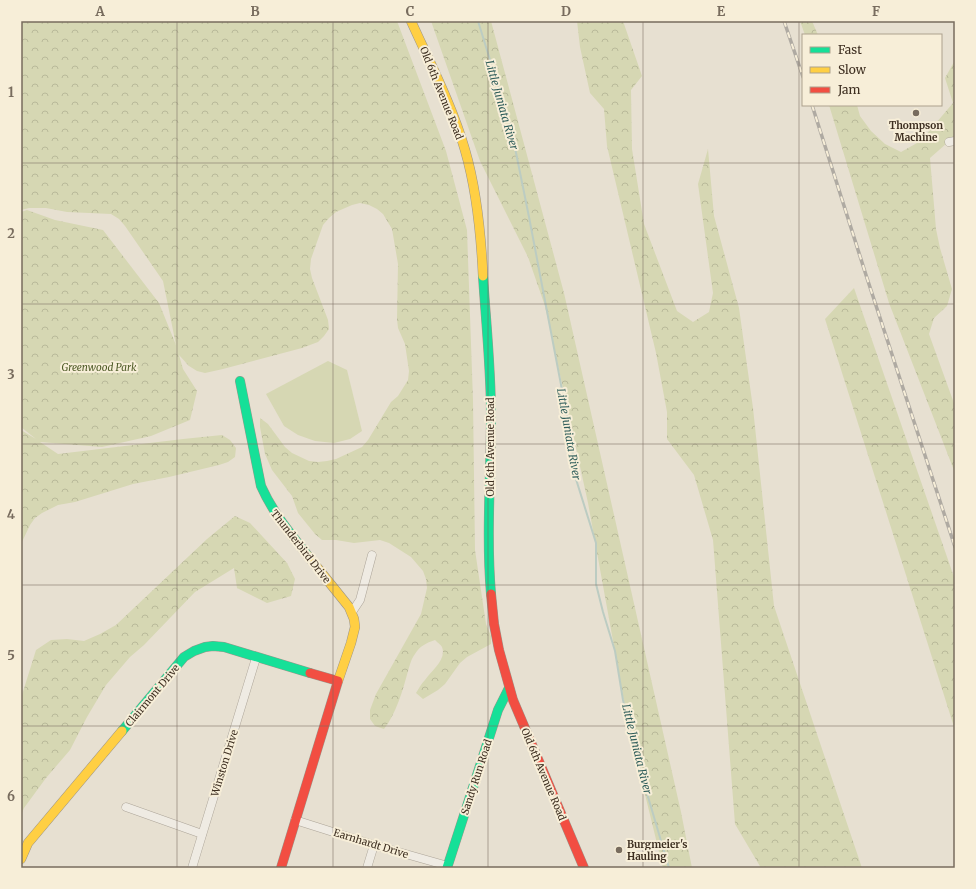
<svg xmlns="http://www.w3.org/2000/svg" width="976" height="889" font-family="Merriweather,serif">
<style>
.forest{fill:url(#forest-crowns)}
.pitch{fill:#d6d7b3}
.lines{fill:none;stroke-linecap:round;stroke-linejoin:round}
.stream{stroke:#bcccc2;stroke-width:2}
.street-casing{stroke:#ada599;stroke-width:9}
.fast-casing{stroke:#9c958a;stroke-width:10}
.slow-casing{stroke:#9c958a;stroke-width:10}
.jam-casing{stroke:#9c958a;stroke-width:10}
.street{stroke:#efebe3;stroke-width:8}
.fast{stroke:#16e098;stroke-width:9}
.slow{stroke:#ffcf43;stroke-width:9}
.jam{stroke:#f24e42;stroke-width:9}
.rail-casing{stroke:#afaaa2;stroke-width:3.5}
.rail{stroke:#f7eed8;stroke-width:2;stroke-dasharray:6;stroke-linecap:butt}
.grid{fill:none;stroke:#786c5e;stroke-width:1;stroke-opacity:0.55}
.poi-dot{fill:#786c5e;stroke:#f7eed8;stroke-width:1.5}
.labels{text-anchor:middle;stroke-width:4;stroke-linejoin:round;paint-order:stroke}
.street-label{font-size:10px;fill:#3d2e20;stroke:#f7eed8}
.poi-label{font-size:10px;font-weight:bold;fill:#3d2e20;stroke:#f7eed8}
.park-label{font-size:10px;font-style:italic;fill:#4d5a26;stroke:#f7eed8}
.water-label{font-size:11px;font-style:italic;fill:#2f5d5a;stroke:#f7eed8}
.neatline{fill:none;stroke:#786c5e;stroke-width:1.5}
.grid-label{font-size:13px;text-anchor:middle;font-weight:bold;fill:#786c5e}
</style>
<defs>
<pattern id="forest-crowns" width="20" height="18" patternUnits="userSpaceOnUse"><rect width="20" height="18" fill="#d6d7b3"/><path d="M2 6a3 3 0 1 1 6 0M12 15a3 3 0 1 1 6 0" fill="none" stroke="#b9b99a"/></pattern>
</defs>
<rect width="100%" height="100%" fill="#e7e0d1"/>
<!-- forest -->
<g class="forest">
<path d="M21,21h376l49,130 21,79 6,170 2,150 11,74 5,12v8l-24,13 -7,6 -15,21 -7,6 -15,9 -7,-6c3,-5 5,-9 9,-13 6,-9 22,-20 17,-33 -1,-2 -5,-5 -7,-7 -9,3 -15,6 -20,14 -4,5 -5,11 -7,17 -5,19 -12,43 -24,58l-9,-3 -5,-7v-9l6,-16 45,-80 6,-26 -1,-9 -3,-8 -12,-14 -22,-14 -9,-3 -26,3 -18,-3h-14l-7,-6 -17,-21 -6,-17 -20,-26 -7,-16 -5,-27v-9l8,6 17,23 7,6 17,8 9,1 9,-1 9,-2 26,-12 6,-7 23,-38 7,-6 10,-16 1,-9 -4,-27 -7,-16 -1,-9 1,-55 -6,-35 -9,-15 -6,-5 -8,-4 -9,-2 -8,2 -16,7 -7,6 -6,7 -12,34 -1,10 2,9 16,42 1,9 -5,7 -6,6 -16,6 -79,21 -18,4 -8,-2 -8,-5 -10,-11 4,14 14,22 -7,29 -39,16 -49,11 -62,-5 18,12 125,-15 39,-4 8,5 6,8 -1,9 -7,5 -9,3 -50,12 -36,7 -58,18 -17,3 -16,8 -7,5 -5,7 -9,19v-114l15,9 -15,-12v-215l6,-2 28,10 48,10 56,73 17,42 -13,-64 -38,-55 -6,-7 -8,-5 -44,-2 -21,-4h-17l-8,2z"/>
<path d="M431,21h60l73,272 117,519 11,56h-29l-34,-139 -41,-226 -43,-197 -17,-49 -48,-96z"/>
<path d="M577,21h46l19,55 -11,14 1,59 12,75 33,87 16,11 16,-10 4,-19 -15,-109 10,-35 6,67 25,92 14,100 21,198 88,262h-101l-26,-44 -22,-284 -19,-65 -27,-36v-27l-11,-59 -49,-207 -3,-37 -14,-16 -10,-46z"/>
<path d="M800,21h12l6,14h-13z"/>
<path d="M954,62l1,1v73l-25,22 6,71 4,19 12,41 -5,17 -13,12 -5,16 26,72v67l-66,-170 -60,-198h28l3,11 11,15 14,13 16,8 16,-9 8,-7 28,-33 -8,-25z"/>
<path d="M854,288l101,292v150l-130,-411z"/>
<path d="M235,516l15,7 37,40 8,16 -4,17 -24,7 -30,-15 -3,-20 -39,24 -51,53 -14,12 -24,28 -19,32 -17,33 -24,28 -22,30 -3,7v-117l15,-48 15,-10 16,-1 17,2 16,-7 16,-9 91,-86z"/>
</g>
<!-- pitch -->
<path class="pitch" d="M328,361l19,9 15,61 -12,8 -16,4 -19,-2 -17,-6 -14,-9 -18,-32z"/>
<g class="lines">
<!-- stream -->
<path class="stream" d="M478,21l33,107 18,89 42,220 4,39 21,67v41l7,28 12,39 8,49 13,56 33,112"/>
<defs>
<g id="street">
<path d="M949,142l6,-1"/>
<path d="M352,612l8,-12 12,-45"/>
<path d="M126,807l76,27"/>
<path d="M295,820l79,25 74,21"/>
<path d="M192,868l64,-210"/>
<path d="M367,868l7,-23"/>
</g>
<g id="fast">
<path d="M483,276c3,47 8,93 8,139 0,60 -5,120 0,179"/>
<path d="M240,381l21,105c12,27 29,47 47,70"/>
<path d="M122,731l62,-74 10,-6 11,-4 8,-1 11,1 86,26"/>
<path d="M447,868l51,-158 11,-22"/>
</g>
<g id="slow">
<path d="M411,21c19,42 41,84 54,129 12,41 16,84 18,126"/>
<path d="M308,556l41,51 5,12 1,8 -4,16 -13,38"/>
<path d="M21,859l7,-16 94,-112"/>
</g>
<g id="jam">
<path d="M491,594l3,30 5,26 14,50 71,168"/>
<path d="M281,868l57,-187 -28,-8"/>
</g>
</defs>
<!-- street casing -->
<use href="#street" class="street-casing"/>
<!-- fast casing -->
<use href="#fast" class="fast-casing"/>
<!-- slow casing -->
<use href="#slow" class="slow-casing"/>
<!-- jam casing -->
<use href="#jam" class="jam-casing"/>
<!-- street -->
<use href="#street" class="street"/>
<!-- fast -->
<use href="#fast" class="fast"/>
<!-- slow -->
<use href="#slow" class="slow"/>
<!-- jam -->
<use href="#jam" class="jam"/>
<defs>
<g id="rail">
<path d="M784,21l19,56"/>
<path d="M812,105l54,170 89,272"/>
</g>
</defs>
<!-- rail casing -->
<use href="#rail" class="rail-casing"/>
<!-- rail -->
<use href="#rail" class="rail"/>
</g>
<!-- grid -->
<path class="grid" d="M177,21v847M333,21v847M488,21v847M643,21v847M799,21v847M21,163h934M21,304h934M21,444h934M21,585h934M21,726h934"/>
<!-- markers -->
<g class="poi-dot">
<circle cx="916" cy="113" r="4"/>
<circle cx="619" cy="850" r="4"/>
</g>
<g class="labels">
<!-- street labels -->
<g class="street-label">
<text transform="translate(442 93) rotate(68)" y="4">Old 6th Avenue Road</text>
<text transform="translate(490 447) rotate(-90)" y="4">Old 6th Avenue Road</text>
<text transform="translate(301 546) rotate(52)" y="4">Thunderbird Drive</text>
<text transform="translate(152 695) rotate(-50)" y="4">Clairmont Drive</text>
<text transform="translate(224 763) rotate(-73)" y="4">Winston Drive</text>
<text transform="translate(544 774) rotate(67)" y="4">Old 6th Avenue Road</text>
<text transform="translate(476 777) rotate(-72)" y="4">Sandy Run Road</text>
<text transform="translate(371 843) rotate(17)" y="4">Earnhardt Drive</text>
</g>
<!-- poi labels -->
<g class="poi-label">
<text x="916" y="129">Thompson<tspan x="916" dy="12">Machine</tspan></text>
<text x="627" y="848" text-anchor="start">Burgmeier's<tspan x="627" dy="12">Hauling</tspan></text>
</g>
<!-- park labels -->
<g class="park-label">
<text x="99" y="371">Greenwood Park</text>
</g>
<!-- water labels -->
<g class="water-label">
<text transform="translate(502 105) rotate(74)" y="4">Little Juniata River</text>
<text transform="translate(569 434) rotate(80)" y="4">Little Juniata River</text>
<text transform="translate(637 749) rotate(76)" y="4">Little Juniata River</text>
</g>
</g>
<!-- border -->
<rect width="976" height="889" fill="none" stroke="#f7eed8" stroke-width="44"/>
<!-- legend -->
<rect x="802" y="34" width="140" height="72" fill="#f7eed8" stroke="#ada18e"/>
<rect x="810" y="47" width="20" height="6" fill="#16e098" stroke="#ada18e"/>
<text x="838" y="54" font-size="12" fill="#3d2e20">Fast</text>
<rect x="810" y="67" width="20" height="6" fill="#ffcf43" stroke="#ada18e"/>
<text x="838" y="74" font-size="12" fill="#3d2e20">Slow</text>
<rect x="810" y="87" width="20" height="6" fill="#f24e42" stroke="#ada18e"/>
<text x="838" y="94" font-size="12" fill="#3d2e20">Jam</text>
<rect x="22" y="22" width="932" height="845" class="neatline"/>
<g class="grid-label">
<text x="100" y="16">A</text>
<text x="255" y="16">B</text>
<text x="410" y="16">C</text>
<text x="566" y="16">D</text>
<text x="721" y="16">E</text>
<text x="876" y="16">F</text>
<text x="11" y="97">1</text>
<text x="11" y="238">2</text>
<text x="11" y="379">3</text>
<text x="11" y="519">4</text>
<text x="11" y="660">5</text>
<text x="11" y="801">6</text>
</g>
</svg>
